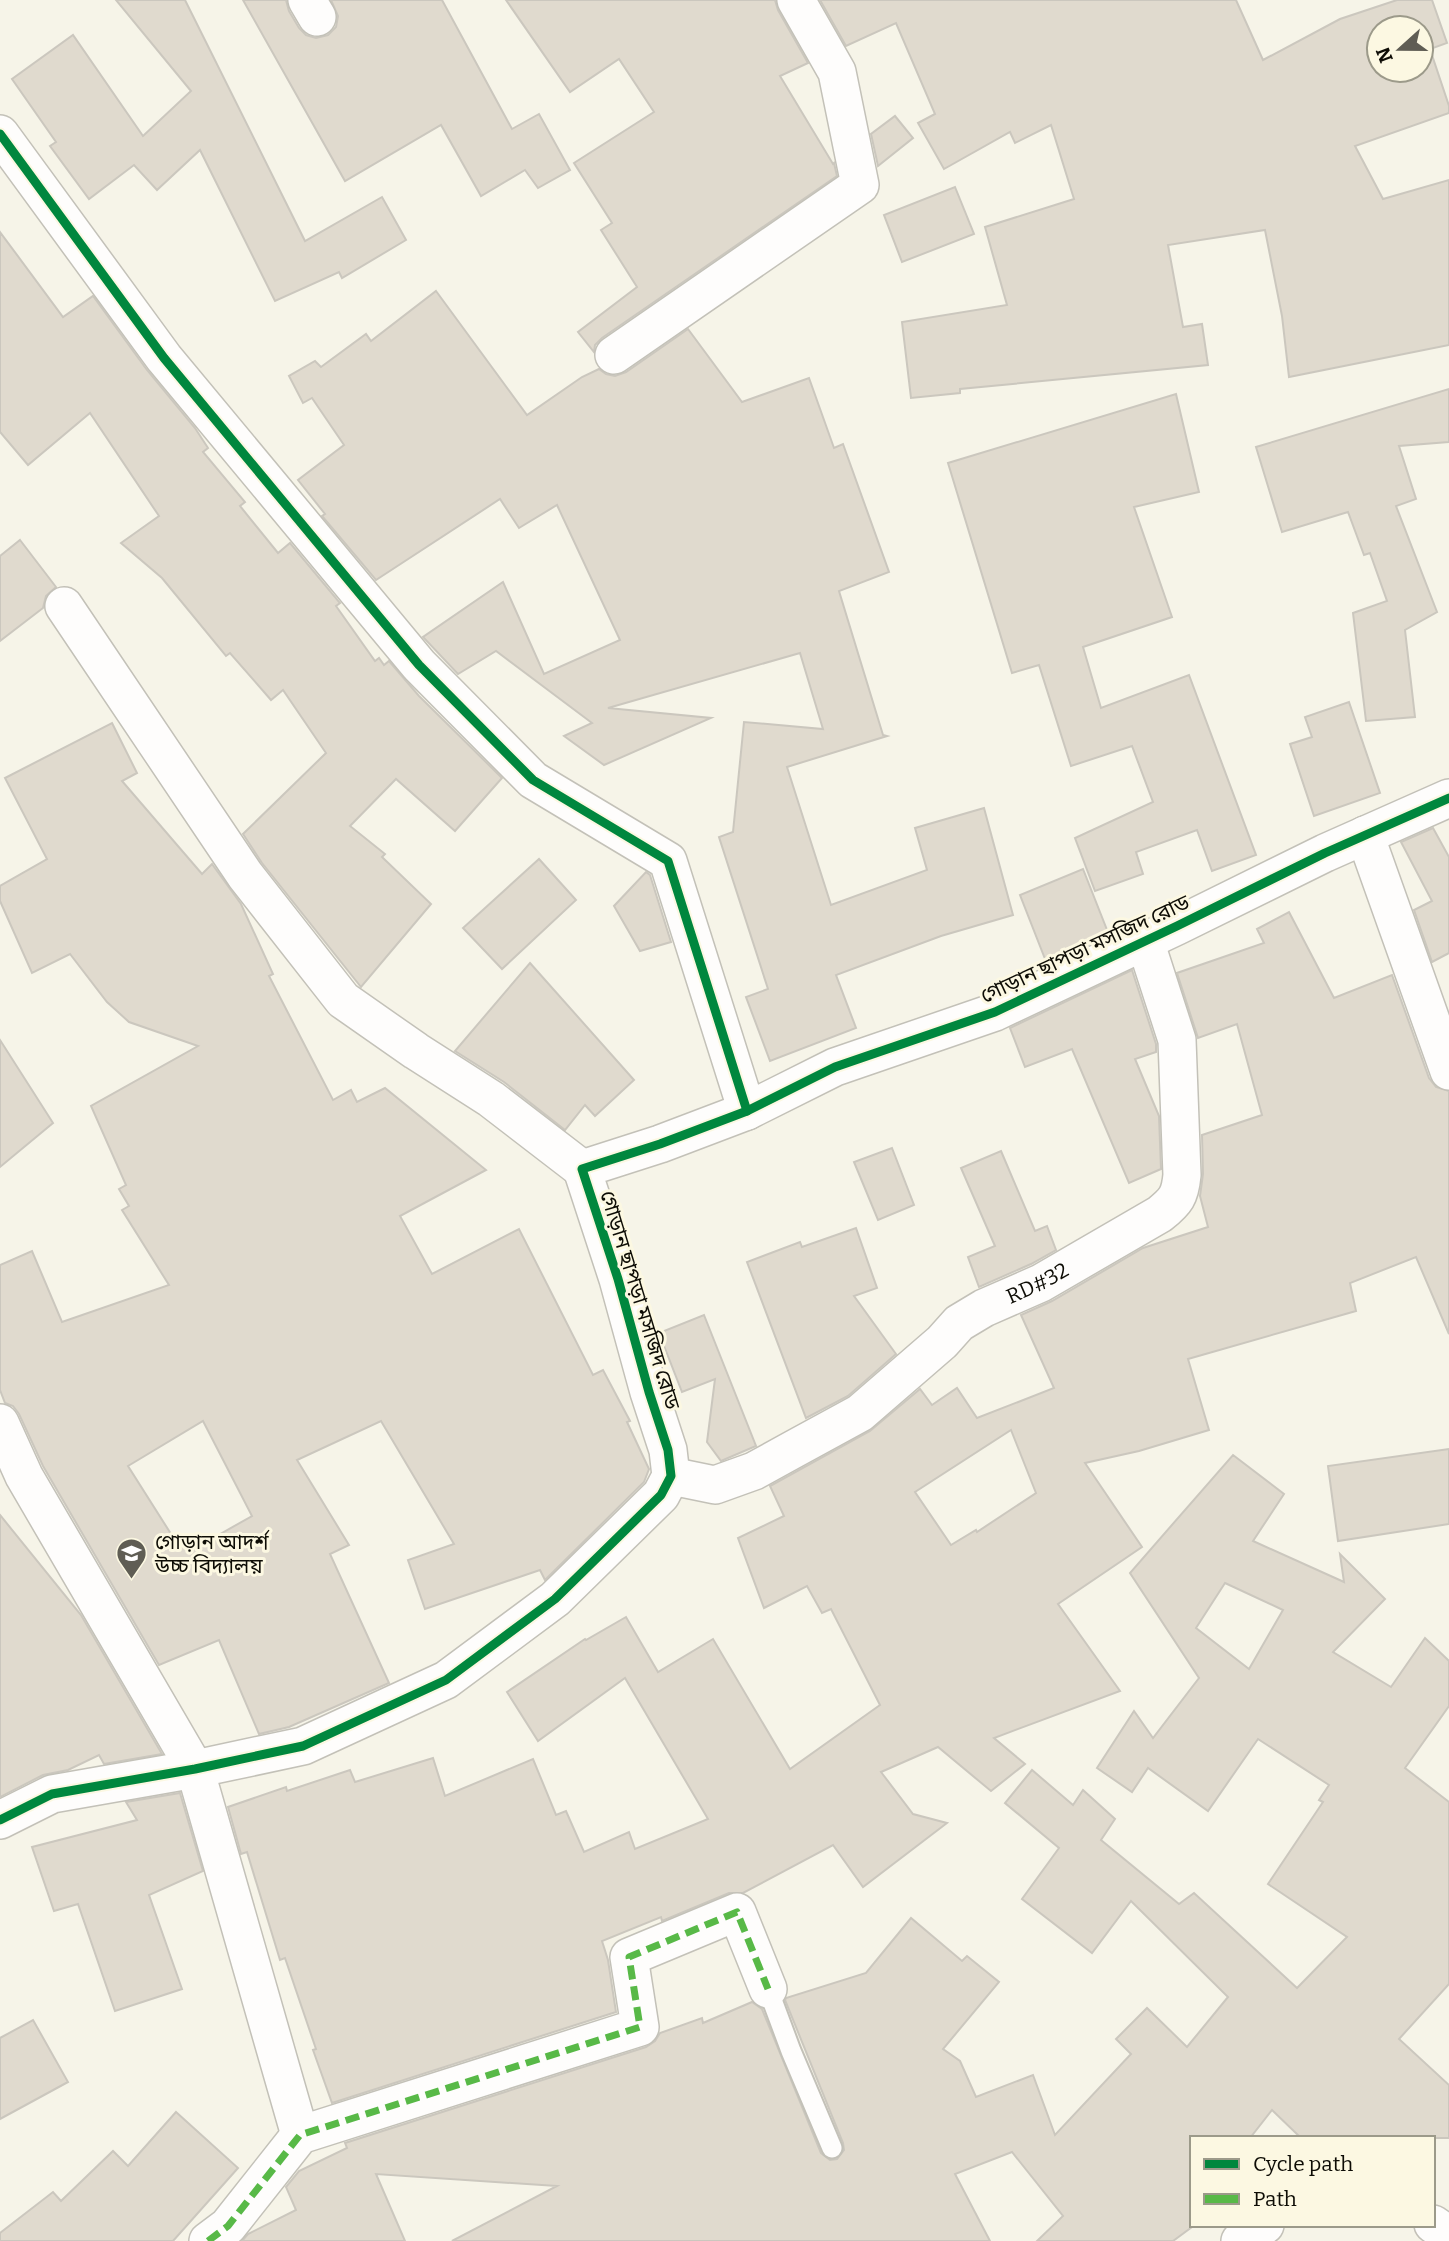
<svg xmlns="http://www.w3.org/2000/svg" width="1449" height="2241" font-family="Bitter,'Noto Sans Bengali',serif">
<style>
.building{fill:#e0dace;stroke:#cbc7be;stroke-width:2;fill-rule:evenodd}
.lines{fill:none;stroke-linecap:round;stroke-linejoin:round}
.lane-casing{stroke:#c3c1b8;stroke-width:23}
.street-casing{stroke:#c3c1b8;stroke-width:40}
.lane{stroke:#fefdfc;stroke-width:19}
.street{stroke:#fefdfc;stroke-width:37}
.quiet{stroke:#58b947;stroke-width:7;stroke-dasharray:14 7;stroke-linecap:butt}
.cycleway-casing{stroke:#fcf8e2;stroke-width:13}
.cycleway{stroke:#00873e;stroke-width:9}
.labels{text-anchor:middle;stroke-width:6;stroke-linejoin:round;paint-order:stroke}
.street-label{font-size:21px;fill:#0d0c05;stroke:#fcf8e2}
.poi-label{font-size:21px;fill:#0d0c05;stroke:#fcf8e2;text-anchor:start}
</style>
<rect width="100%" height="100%" fill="#f6f4e8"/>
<!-- building -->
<g class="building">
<path d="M116,0h69l120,241 77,-44 24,43 -64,38 -3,-6 -64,29 -75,-151 -43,40 -23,-25 -45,34 -39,-53 6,-4 -44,-63 61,-44 70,101 48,-45z"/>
<path d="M243,0h43l3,11 10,17 7,7 10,3 12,-3 8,-8 2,-11 -7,-16h111l70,129 27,-15 31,56 -32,18 -13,-18 -44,26 -40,-71 -96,56z"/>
<path d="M506,0h269l3,10 30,53 -28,13 53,88 1,-1 3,13 -235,162 -7,7 -1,7 -16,-20 59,-45 -36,-57 11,-7 -38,-60 80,-51 -35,-53 -49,33z"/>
<path d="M820,0h416l27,60 77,-41 57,-19h35l15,43 -17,6 19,57v7l-94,33 28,53 66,-19v165l-160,32 -7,-61 -17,-86 -97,15 15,82 19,-3 6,41 -248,24v4l-49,5 -9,-76 105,-17 -22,-78 89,-28 -23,-74 -36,18 -5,-11 -66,37 -26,-46 17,-9 -39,-91 -50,23zM1379,28h42v42h-42z"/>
<path d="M895,116l18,22 -35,28 -7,-32z"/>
<path d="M955,187l19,47 -72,28 -18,-47z"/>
<path d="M0,232l63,85 30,-21 54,74 48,58 13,20 -5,4 42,50 -5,4 38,47 12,-10 50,60 -4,3 39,55 4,-3 5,7 5,-4 30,35 83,82 -47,53 -59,-52 -46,47 35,28 -3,3 49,47 -70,83 -99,-124 -19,-29 83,-81 -43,-63 -12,10 -41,-47 -4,3 -64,-78 -41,-35 38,-27 -69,-103 -62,52 -28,-33z"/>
<path d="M436,291l91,124 55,-38 17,-8 7,5 9,2 11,-4 62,-43 54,73 67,-24 25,70 9,-4 46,128 -50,19 44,144 4,1 -100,31 44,138 96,-35 -12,-42 69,-20 29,107 -72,21 -105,39 20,53 -86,33 -24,-64 22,-8 -49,-152 14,-5 11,-110 79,7 -23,-76 -192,55 103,10 -107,47 -40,-29 28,-13 -96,-72 -38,23 -35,-37 80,-55 41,92 76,-34 -63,-135 -38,23 -19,-29 -124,81 -54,-64 3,-2 -27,-34 46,-35 -32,-47 -9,5 -14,-27 26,-15 6,6 45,-33 5,7z"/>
<path d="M1449,389v53l-50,4 17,53 -20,7 41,106 -32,18 10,87 -49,4 -13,-108 34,-12 -17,-48 -6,2 -16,-43 -66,20 -26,-85z"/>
<path d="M1176,394l23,98 -65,15 38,110 -89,30 18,61 88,-33 67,180 -44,16 -15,-41 -61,22 7,22 -48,17 -20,-53 78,-36 -21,-56 -61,20 -32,-101 -27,8 -64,-210z"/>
<path d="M20,540l36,47 -10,9 -3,12 -43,33v-85z"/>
<path d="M1349,702l31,91 -66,23 -24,-72 22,-7 -7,-20z"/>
<path d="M112,723l25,50 -15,8 80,93 10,-10 29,40 32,70 -4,2 64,124 18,-10 6,12 28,-14 101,82 -86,46 32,58 87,-45 74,146 10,-5 27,51 -3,1 22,47 -5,13 -99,98 -5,-10 -115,39 -17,-49 46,-16 -73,-123 -84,39 52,85 -19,9 59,129 -100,44 -30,7 -40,-94 -60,25 -116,-199 -24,-52 -6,-8 -8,-3 -5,-13v-125l32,-14 30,71 107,-37 -47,-75 7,-4 -10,-17 7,-4 -35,-79 107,-60 -69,-24 -22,-20 -37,-48 -38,19 -32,-72v-15l47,-27 -42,-81zM203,1421l49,95 -60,34 -4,-9 -10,4 -50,-79z"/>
<path d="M1433,828l16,29v96l-17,9 -18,-52 18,-9 -31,-59z"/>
<path d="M539,859l37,41 -74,69 -39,-41z"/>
<path d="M1083,869l26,66 -62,29 -27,-69z"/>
<path d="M646,872l4,3 21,67 -31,9 -26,-45z"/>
<path d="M1289,912l45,86 58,-23 37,103 7,9 13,4v243l-33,-77 -66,26 6,28 -168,48 21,71 -70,21 -54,12 57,84 -84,57 62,87 -126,47 31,26 -34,27 -53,-44 -57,25 32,42 34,9 -84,64 -30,-42 -90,48h-14l-67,28 -1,-4 -59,24 6,19 8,52 -284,91 -19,-53 3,-1 -31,-91 -5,2 -33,-108 -6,2 -13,-47 58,-20 1,4 63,-21 5,12 78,-24 12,38 88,-37 23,56 10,-4 18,41 45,-20 6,17 73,-30 -83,-141 -87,63 -31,-49 78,-53 1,1 40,-23 32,55 55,-33 77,130 90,-64 -49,-96 -9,4 -15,-27 -43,22 -26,-70 46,-22 -14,-30 100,-55 50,-42 12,16 25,-17 20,30 77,-30 -33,-73 31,-14 91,-53 65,-21 -8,-31 3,-22 -1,-39 60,-20 -25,-91 -39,14 -21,-65 87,-30 -7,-14zM1011,1430l25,63 -59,39 -1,-2 -25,15 -36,-53z"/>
<path d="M530,963l104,117 -39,36 -10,-11 -20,25 -61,-48 -49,-31z"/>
<path d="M1132,970l24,74v8l-21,7 24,57 2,53 -32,14 -57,-134 -47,18 -15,-39z"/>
<path d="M0,1040l53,83 -53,44z"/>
<path d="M892,1148l22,57 -36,15 -24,-58z"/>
<path d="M1001,1151l34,80 12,-5 9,24 -25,14 -52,23 -11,-30 27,-11 -34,-78z"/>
<path d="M856,1228l21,60 -23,8 42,58 -48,42 -42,22 -59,-156 53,-20 2,5z"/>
<path d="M704,1315l52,131 -35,15 -14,-19 8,-63 -33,13 -23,-59z"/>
<path d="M1449,1449v75l-111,17 -10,-75z"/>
<path d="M1233,1455l51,39 -31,47 91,41 -4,-28 45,45 -52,53 58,35 34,-49 24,23v45l-44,62 44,34v182l-50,55 50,46v53h-148l-29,-28 -22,28h-58v89l-19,14h-136l26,-25 -51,-64 -57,22 35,67h-538l105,-55 -181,-12 29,67h-163l6,-7 48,-24 -10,-23 13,-16 48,-23 -2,-5 301,-96 9,-6 5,-8 42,-15 1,5 49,-21 10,7 59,144 9,7 7,-1 7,-9 -1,-7 -58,-143 1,-2 80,-25 45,-55 51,43 5,-5 32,26 -56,67 17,12 16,36 57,-22 22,60 76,-81 -15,-15 31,-31 40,39 41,-50 -97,-96 -39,52 -70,-54 37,-51 -54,-45 27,-33 41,35 10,-15 32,29 -14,21 78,64 15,-11 103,95 50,-51 -79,-53 55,-82 -4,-2 10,-15 -71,-46 -50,72 -60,-43 -16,24 -35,-24 37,-57 19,27 46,-60 -69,-105zM1225,1583l58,27 -34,59 -53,-41z"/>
<path d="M0,1515l81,100 81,139 -58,10 -5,-9 -31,15 -25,5 -43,22z"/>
<path d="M180,1793l23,78 -54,24 33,94 -67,22 -37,-107 -24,7 -22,-64 105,-27 -11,-18z"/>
<path d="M33,2020l35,62 -68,37v-81z"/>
<path d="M176,2112l62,56 -65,73h-173v-8l53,-41 8,9 52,-50 15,15z"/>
</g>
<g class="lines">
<defs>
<path id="lane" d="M768,1989l23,62 41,97"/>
<g id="street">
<path d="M307,0l10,17"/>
<path d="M0,134l164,224 255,307 114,115 135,81 79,250"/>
<path d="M614,355l246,-170 -23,-113 -41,-72"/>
<path d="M64,606l181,269 98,125 73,51 75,48 91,70"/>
<path d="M1365,835l84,236"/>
<path d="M0,1423l24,53 171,293 105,366"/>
<path id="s1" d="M671,1476l44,9 39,-14 40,-22 66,-36 82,-71 17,-19 25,-15 57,-25 119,-69c16,-13 20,-18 22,-39l-5,-135 -32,-99"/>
<path d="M0,1820l52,-26 143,-25 108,-23 143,-66 109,-81 106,-104 10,-19 -3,-26 -19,-58 -31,-113 -36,-110 78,-25 87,-33 88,-44 160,-55 182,-86 148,-73 124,-55"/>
<path d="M1433,2224l16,11"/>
<path d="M208,2241l20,-15 72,-91 340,-108 -11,-70 108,-45 31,77"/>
<path d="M1240,2241l25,-16"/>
</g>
</defs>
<!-- lane casing -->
<use href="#lane" class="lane-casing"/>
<!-- street casing -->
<use href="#street" class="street-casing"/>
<!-- lane -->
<use href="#lane" class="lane"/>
<!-- street -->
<use href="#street" class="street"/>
<!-- quiet -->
<path class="quiet" d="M208,2241l20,-15 72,-91 340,-108 -11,-70 108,-45 31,77"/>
<defs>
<g id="cycleway">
<path d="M0,134l164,224 255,307 114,115 135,81 79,250"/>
<path d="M0,1820l52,-26 143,-25 108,-23 143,-66 109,-81 106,-104 10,-19 -3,-26 -19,-58 -31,-113 -36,-110 78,-25 87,-33 88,-44 160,-55 182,-86 148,-73 124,-55"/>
</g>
</defs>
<!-- cycleway casing -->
<use href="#cycleway" class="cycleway-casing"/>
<!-- cycleway -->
<use href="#cycleway" class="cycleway"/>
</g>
<!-- icons -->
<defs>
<symbol id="school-pin" viewBox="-11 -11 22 30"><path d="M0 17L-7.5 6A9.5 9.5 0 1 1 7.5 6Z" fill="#5f5d54" stroke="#fcf8e2"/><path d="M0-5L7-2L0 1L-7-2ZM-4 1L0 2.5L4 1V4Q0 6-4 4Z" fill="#fff"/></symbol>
</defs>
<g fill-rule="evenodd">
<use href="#school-pin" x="114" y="1536" width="35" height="47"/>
</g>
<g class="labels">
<!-- street labels -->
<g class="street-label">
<text transform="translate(1085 949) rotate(-25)" y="7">গোড়ান ছাপড়া মসজিদ রোড</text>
<text dy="7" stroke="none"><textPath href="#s1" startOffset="429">RD#32</textPath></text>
<text transform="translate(640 1300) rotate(73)" y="7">গোড়ান ছাপড়া মসজিদ রোড</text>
</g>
<!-- poi labels -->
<g class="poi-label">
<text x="155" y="1549">গোড়ান আদর্শ<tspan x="155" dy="24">উচ্চ বিদ্যালয়</tspan></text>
</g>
</g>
<!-- legend -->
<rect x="1190" y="2136" width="245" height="91" fill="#fcf8e2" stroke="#9c9a8a" stroke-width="2"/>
<rect x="1204" y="2159" width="35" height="10" fill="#00873e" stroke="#9c9a8a" stroke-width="2"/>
<text x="1253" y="2171" font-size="21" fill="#0d0c05">Cycle path</text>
<rect x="1204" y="2194" width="35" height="10" fill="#58b947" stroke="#9c9a8a" stroke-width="2"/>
<text x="1253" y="2206" font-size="21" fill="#0d0c05">Path</text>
<!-- north arrow -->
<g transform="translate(1400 49) rotate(249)"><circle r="33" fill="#fcf8e2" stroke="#9c9a8a" stroke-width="2"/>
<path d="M0-5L12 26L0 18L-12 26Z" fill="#5f5d54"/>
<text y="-10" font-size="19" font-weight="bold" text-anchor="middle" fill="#0d0c05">N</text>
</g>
</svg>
